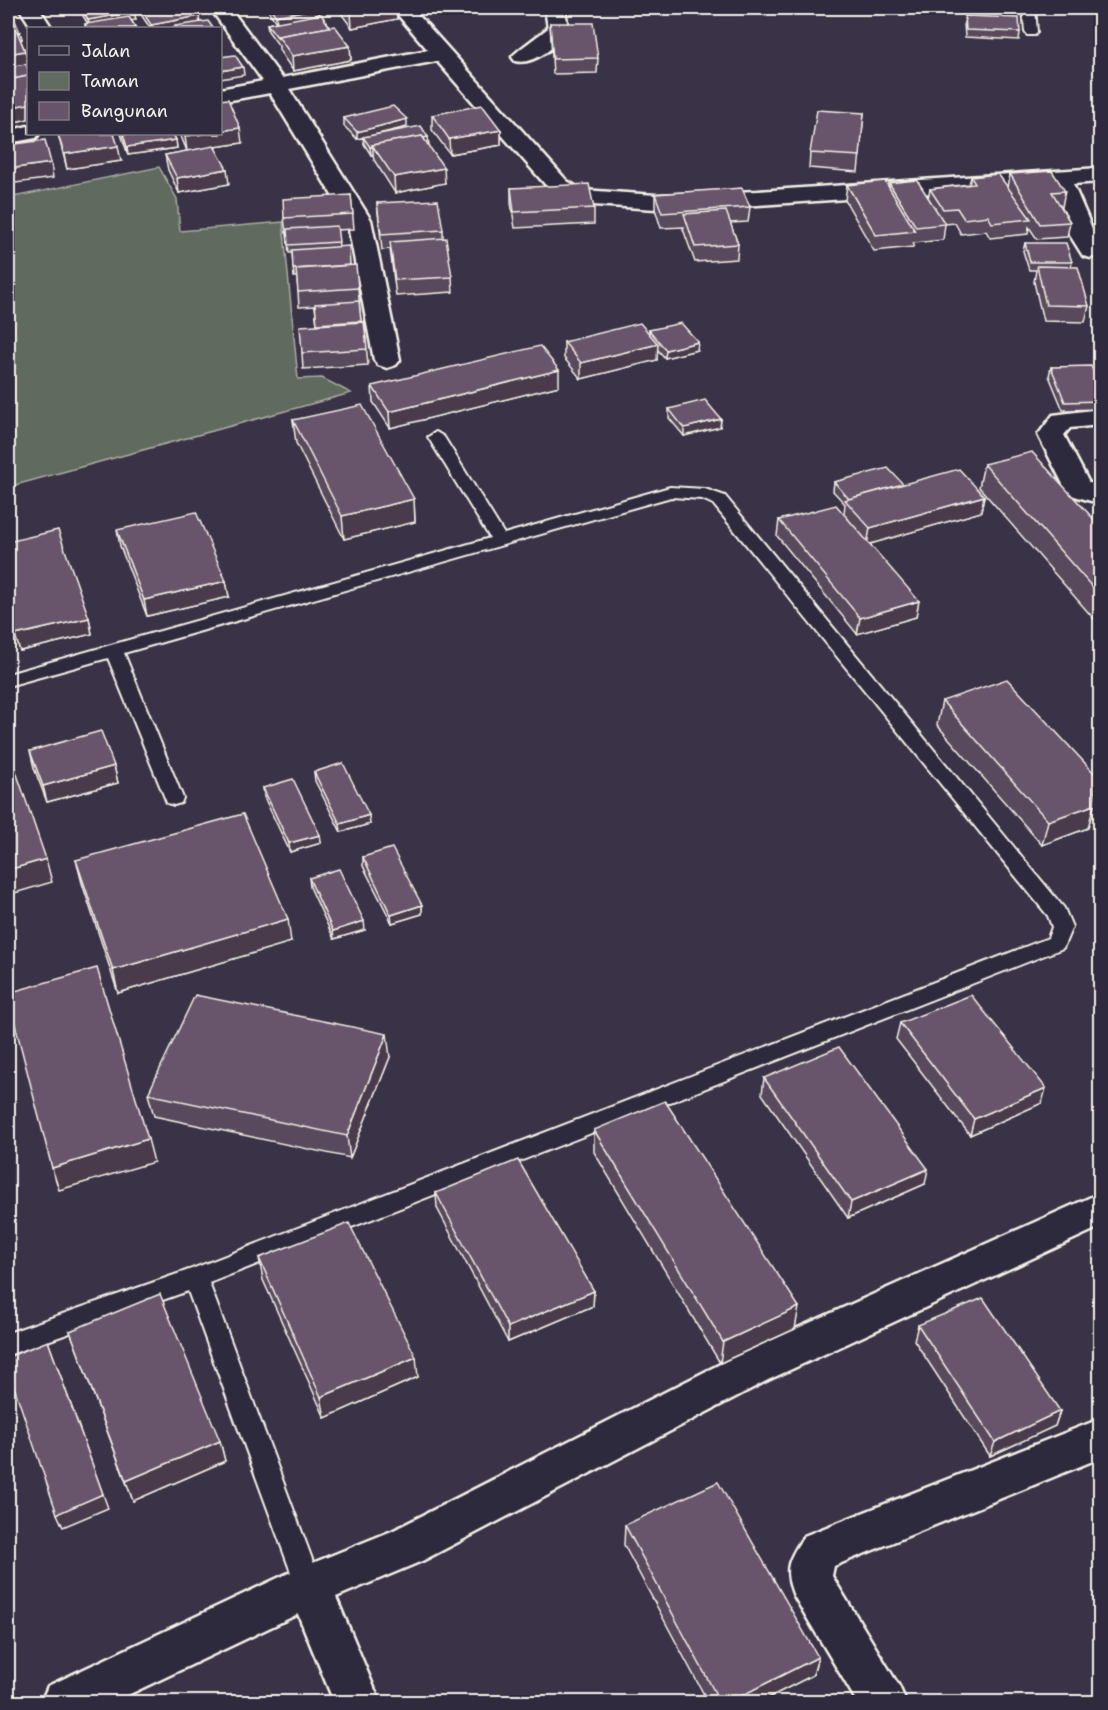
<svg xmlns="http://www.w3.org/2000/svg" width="1108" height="1710" font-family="'Shantell Sans',sans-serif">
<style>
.green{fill:#616b5f;stroke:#aaaea4;stroke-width:1.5}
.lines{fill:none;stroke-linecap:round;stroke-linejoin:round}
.service-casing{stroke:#f4f1e8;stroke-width:4}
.minor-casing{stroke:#f4f1e8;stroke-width:5}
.service{fill:#2f2a3d;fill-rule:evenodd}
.minor{fill:#2f2a3d;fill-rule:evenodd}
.wall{fill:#59485d;stroke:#f4f1e8;stroke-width:1.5}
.shaded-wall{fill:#483b4c;stroke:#f4f1e8;stroke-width:1.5}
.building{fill:#67546c;stroke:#f4f1e8;stroke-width:1.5}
</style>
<rect width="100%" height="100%" fill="#3a3246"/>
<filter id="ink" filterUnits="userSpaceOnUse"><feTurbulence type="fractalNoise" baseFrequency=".0167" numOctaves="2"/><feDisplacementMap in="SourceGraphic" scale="12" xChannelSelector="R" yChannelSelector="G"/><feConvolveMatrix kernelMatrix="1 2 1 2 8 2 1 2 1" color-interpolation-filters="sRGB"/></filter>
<g filter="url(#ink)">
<!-- green -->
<path class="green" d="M159,167l18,32 3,32 103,-9 15,157 24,-1 29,15 -343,94v-289z"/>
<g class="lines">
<defs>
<g id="service">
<path d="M1023,8h12l2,24 -2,3h-8l-2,-3z"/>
<path d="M436,432l8,5 60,97 166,-47 35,2 20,7 339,412 8,19 -9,21 -854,335 113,303 -4,9 -9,4 -9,-4 -4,-9 -108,-295 -180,64v-22l181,-63 859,-332 4,-11 -4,-11 -335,-412 -11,-5 -31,-2 -547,156 59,145 -2,5 -7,2 -7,-2 -2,-5 -57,-140 -100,28v-12l482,-136 -62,-101z"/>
</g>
<g id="minor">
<path d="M19,8h20l13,20h-20z"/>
<path d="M210,8h20l52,70 146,-28 -36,-42h20l155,173 15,9 74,5 102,-4 342,-23v14l-27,2c6,14 27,60 27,70l-9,4 -8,-2 -15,-24 -17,-47 -293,20 -102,4 -79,-5 -8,-2 -18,-11 -114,-130 -148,28 82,131 29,140 -4,5 -9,3 -9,-3 -4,-5 -27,-140 -77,-127 -50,9v-13l43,-8z"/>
<path d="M545,8h20l3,22c-10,15 -34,36 -53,31l-3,-4c4,-6 28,-22 36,-29z"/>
<path d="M28,126v8h11l-3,4 -28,5v-12z"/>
<path d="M1100,409v16l-30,3 -6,7 25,48 11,1v16l-9,1 -23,-7 -30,-59 15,-20z"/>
<path d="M1100,1193v34l-332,153 -346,181 -86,36 44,105h-46l-36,-88 -185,88h-72l7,-16 245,-115 99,-40 348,-177z"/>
<path d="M1100,1419v39l-266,108 -2,10 67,110 7,16h-49l-63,-106c-11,-27 -6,-36 10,-60z"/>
</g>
</defs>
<!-- service casing -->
<use href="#service" class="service-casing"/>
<!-- minor casing -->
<use href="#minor" class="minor-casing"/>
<!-- service -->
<use href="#service" class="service"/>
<!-- minor -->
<use href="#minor" class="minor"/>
</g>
<!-- wall -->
<g class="wall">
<path d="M71,8h61l2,4 2,8h-5l5,8h-51v-4h3l-5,-8v-4l-9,2z"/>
<path d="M138,8h55l7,14 13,6h-63l-8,-12v-4z"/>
<path d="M257,8h61l1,6 11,13 20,19 1,14 -58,11 -14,-21v-4l-11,-15 -1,-7 9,-2 -7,-10v-3l-10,1z"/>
<path d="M337,8h59l1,11 -45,9z"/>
<path d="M968,8h56l-1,3z"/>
<path d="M8,10l1,5 11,17 2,7h-2l5,12 3,14 -1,1 1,4v49l-13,3 -7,-19z"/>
<path d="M965,16l55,16 -1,8 -54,-3 -1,-14z"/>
<path d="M550,23l48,35 -1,15 -44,1z"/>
<path d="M864,113l-6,59 -49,-4 1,-15z"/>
<path d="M432,115l69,15v15l-51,9 -18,-24z"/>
<path d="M344,118l63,9 -25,6 46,4v8l17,38 -50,10 -21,-33 -1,-5h-2l-7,-11 -1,-6 -6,1 -13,-13z"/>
<path d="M58,134l63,27 -54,8z"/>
<path d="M121,134h52l3,6 1,8 -49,7z"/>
<path d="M180,134h40l22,9 -27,4 14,37 -50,9 -11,-23 -3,-15 22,-4z"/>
<path d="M1010,174l55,17 -3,16h-1l9,15 -3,15 -30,2 -8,-12 -1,7 -38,4 -4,-7 -25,3 -6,-11 -10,1 -2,16 -29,3v-1l-1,5 -39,4 -29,-51 2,-15 42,2v-4l39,15 2,-9 39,-5 2,-7 37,11z"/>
<path d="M511,188l83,20v16l-79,4 -4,-25z"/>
<path d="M655,194l95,13 -2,15 -18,1 8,21 -1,15 -42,3 -12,-33 1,-2 -23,1 -6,-19z"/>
<path d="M351,195l3,34 -17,1 2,17 12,19 7,22 3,34h3l4,43 -65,4 -1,-16 15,-28 -2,-19 -16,1 -2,-30h-3l-2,-24h-3l-2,-20h-1l-2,-15z"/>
<path d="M377,203l66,27v8l9,39 1,15 -57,4 -6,-47 -8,1z"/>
<path d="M1025,243l47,19 -1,5 18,39 -4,16 -42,-1 -9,-39 2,-12h-7l-6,-19z"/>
<path d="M1098,252h3v16l-4,-8z"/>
<path d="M649,330l48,20 -32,8 -8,-9v11l-76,19 -17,-21v-16l85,-8z"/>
<path d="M1051,367l50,22v20l-38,1 -14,-34z"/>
<path d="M372,386h187l-169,42 -17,-26z"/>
<path d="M669,409l52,10 -1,8 -36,9 -15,-18z"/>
<path d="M293,420l121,79 1,23 -71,17 -48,-96z"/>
<path d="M984,464l117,63v100l-122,-140z"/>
<path d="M834,482l69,2 81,12 -3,16 -111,32 46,73 -59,17 -80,-98 2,-16 65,-7 1,-9 -12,-13z"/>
<path d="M117,530l109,51 3,16 -82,19 -27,-70z"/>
<path d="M8,542l81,76 3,16 -72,17 -12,-39z"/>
<path d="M942,701l152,104 -6,23 -46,17 -105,-120z"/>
<path d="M30,751l84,15 4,17 -71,19 -13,-34z"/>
<path d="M314,772l56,52 -29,8 -26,-51z"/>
<path d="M263,788l57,47 1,8 -31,9 -26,-55z"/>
<path d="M363,857l59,48v9l-30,9 -29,-57z"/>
<path d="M76,860l215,82 -173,51 -36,-110z"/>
<path d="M309,878l56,52 -31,9 -24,-52z"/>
<path d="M900,1023l142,80 -72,32 -74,-96z"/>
<path d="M390,1057l-40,101 -196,-42 -6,-22z"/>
<path d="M764,1078l161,106 -77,34 -86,-124z"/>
<path d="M594,1130l201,199 -75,34 -126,-211z"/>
<path d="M436,1193l158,98 -1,15 -85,36 -71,-134z"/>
<path d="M259,1258l159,119 -93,41 -62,-138z"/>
<path d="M918,1325l142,86 -5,15 -65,30 -76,-116z"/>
<path d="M70,1331l150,110 5,20 -92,40z"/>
<path d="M625,1525l193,132 -5,18 -53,27h-52l-84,-157z"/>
</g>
<!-- shaded-wall -->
<g class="shaded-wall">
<path d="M73,8h38l-29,1 1,3 -9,2z"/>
<path d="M259,8h10v1l-10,1z"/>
<path d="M319,8v8l-42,7 -1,-7z"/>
<path d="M382,8h14l1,11 -45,9 -1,-15z"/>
<path d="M134,12l2,8 -46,7 -2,-7z"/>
<path d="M199,16l1,8 -26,4h-23v-3z"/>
<path d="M20,32l2,7 -14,3v-8z"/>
<path d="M350,46l1,14 -58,11 -1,-15z"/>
<path d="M25,51l3,14 -20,4v-15z"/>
<path d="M243,67l1,8 -24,4v-8z"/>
<path d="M28,104v15l-13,3 -3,-15z"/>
<path d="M407,119v8l-50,12v-7z"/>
<path d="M240,128l2,15 -55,8 -2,-15 19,-2h16v-3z"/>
<path d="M501,130v15l-51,9 -1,-15z"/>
<path d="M428,137l1,8 -51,9 -4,-7z"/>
<path d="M176,140l1,8 -49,7 -1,-8z"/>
<path d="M118,146l3,15 -54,8 -3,-15z"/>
<path d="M370,147h3v8h-2z"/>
<path d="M51,163l2,15 -45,6v-15z"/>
<path d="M444,168l1,15 -50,10 -1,-16z"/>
<path d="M227,169l2,15 -50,9 -2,-15z"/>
<path d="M698,342l-1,8 -32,8 1,-8z"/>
<path d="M658,344l-1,16 -76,19v-16z"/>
<path d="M559,370v16l-169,42 -1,-16z"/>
<path d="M721,419l-1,8 -36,9v-8z"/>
<path d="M984,496l-3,16 -114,33 3,-17z"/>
<path d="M414,499l1,23 -71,17 -2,-23z"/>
<path d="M226,581l3,16 -82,19 -3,-16z"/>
<path d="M919,601l-3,16 -59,17 3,-16z"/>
<path d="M89,618l3,16 -72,17 -5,-16z"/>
<path d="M114,766l4,17 -71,19 -4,-16z"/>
<path d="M1094,805l-6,23 -46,17 6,-24z"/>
<path d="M369,815l1,9 -29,8 -1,-8z"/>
<path d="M320,835l1,8 -31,9 -1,-9z"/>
<path d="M46,859l6,23 -44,13v-25z"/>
<path d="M422,905v9l-30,9 -1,-8z"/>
<path d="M288,919l3,23 -173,51 -5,-23z"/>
<path d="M364,921l1,9 -31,9 -1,-8z"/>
<path d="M387,1034l3,23 -40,101 -3,-22z"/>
<path d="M1046,1088l-4,15 -72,32 4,-16z"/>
<path d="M148,1139l6,23 -95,28 -7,-22z"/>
<path d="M928,1169l-3,15 -77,34 3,-16z"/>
<path d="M594,1291l-1,15 -85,36v-15z"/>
<path d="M799,1307l-4,22 -75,34 3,-21z"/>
<path d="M48,1341l60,167 -45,19 -6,-13z"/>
<path d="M416,1357l2,20 -93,41 -4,-21z"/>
<path d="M1060,1411l-5,15 -65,30 5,-14z"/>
<path d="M220,1441l5,20 -92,40 -7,-20z"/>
<path d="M818,1657l-5,18 -53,27h-31z"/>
</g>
<!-- building -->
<g class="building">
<path d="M89,8h43l2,4 -46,8 -6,-11z"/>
<path d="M150,8h43l6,8 -48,9 -10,-16z"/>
<path d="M270,8h49l-43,8z"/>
<path d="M347,8h35l-31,5z"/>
<path d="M12,14l8,18h-3l-1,-3 -8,2v-16z"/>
<path d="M321,14l9,13 -52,9v2l-11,-14z"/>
<path d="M965,16l54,2 1,14 -54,-2z"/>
<path d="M129,17l7,11h-49l-2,-4z"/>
<path d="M208,21l5,7h-36l-2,-2z"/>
<path d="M550,23h43l5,35 -45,1z"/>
<path d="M335,26l15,20 -58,10 -14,-20z"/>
<path d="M16,29l9,22 -17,3v-23z"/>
<path d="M235,55l8,12 -23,4v-14z"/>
<path d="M26,64l2,6v6l-20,4v-13z"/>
<path d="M28,76v28l-16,3 -4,-12v-15z"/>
<path d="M228,99l12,29 -20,3v-31z"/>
<path d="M482,105l19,25 -52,9 -17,-24z"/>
<path d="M393,106l14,13 -50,13 -13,-14z"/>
<path d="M817,110l47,3 -4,43 -50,-3z"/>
<path d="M421,126l7,11 -5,1 -1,-2 -50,9 1,2h-3l-7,-10z"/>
<path d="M58,134h56l4,12 -54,8z"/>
<path d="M123,134h50l3,6 -49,7z"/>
<path d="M184,134h20l-19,2z"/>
<path d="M422,136l22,32 -50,9 -22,-32z"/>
<path d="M45,140l6,23 -43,6v-24z"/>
<path d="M214,146l13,23 -50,9 -12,-23z"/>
<path d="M1052,171l13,20 -13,1 18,30 -30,2 -30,-50z"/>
<path d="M998,174l33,45 -39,4 -4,-7 -24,3 -7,-11 -14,1 -13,-20 45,-5 -4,-7z"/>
<path d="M917,180l28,44 -29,3 -27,-44z"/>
<path d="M885,181l30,50 -39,4 -29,-50z"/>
<path d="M589,184l5,24 -80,4 -3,-24z"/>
<path d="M742,188l8,19 -88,6 -7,-19z"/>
<path d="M351,195l2,19 -69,4 -1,-19z"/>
<path d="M438,200l5,30 -62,4 -4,-31z"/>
<path d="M726,211l12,33 -43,3 -11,-33z"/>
<path d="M337,226l2,16 -51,3 -1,-16z"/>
<path d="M446,238l6,39 -57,3 -5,-38z"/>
<path d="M1025,243h41l6,19h-42z"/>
<path d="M349,246l1,19 -57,4 -1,-19z"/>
<path d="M356,265l2,23 -60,4 -2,-23z"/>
<path d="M1037,266l41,1 11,39 -43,-1z"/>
<path d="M359,301l2,20 -44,3 -2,-20z"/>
<path d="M364,322l3,27 -65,4 -2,-27z"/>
<path d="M640,323l18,21 -77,19 -17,-21z"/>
<path d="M681,323l17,19 -32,8 -17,-20z"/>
<path d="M540,346l19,24 -170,42 -17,-26z"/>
<path d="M1091,366l10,23v12l-36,1 -14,-35z"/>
<path d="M705,400l16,19 -37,9 -15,-19z"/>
<path d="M362,405l52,94 -72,17 -49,-96z"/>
<path d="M1032,452l69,75v70l-117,-133z"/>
<path d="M888,468l15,16 -54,15 -15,-17z"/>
<path d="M959,469l25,27 -114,32 -25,-28z"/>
<path d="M836,505l83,96 -59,17 -81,-98z"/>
<path d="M196,512l30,69 -82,19 -27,-70z"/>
<path d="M58,530l31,88 -74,17 -7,-26v-67z"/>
<path d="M1007,679l89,96 -2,30 -46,16 -106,-120z"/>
<path d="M101,731l13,35 -71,20 -13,-35z"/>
<path d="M8,748l38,111 -38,11z"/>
<path d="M343,763l26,52 -29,9 -26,-52z"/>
<path d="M293,779l27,56 -31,8 -26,-55z"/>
<path d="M243,814l45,105 -175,51 -37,-110z"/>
<path d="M392,848l30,57 -31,10 -28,-58z"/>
<path d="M339,869l25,52 -31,10 -24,-53z"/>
<path d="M97,968l51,171 -96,29 -44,-171v-4z"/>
<path d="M195,995l192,39 -40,102 -199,-42z"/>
<path d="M971,995l75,93 -72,31 -74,-96z"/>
<path d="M839,1047l89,122 -77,33 -87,-124z"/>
<path d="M665,1101l134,206 -76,35 -129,-212z"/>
<path d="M518,1160l76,131 -86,36 -72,-134z"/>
<path d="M349,1223l67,134 -95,40 -62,-139z"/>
<path d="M160,1294l60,147 -94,40 -56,-150z"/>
<path d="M983,1298l77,113 -65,31 -77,-117z"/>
<path d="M48,1341l55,153 -46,20 -49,-145v-12z"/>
<path d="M718,1482l100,175 -89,45h-9l-95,-177z"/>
</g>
</g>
<!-- margin -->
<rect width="1108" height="1710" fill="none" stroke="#2f2a3d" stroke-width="30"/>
<rect x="15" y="15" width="1078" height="1680" fill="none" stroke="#f4f1e8" stroke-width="2" filter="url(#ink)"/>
<!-- legend -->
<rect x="27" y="27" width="195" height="108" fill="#2f2a3d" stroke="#7e7a81" stroke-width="1.5"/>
<rect x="39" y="46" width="30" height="9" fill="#2f2a3d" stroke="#7e7a81" stroke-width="1.5"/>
<text x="81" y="57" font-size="18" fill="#f4f1e8">Jalan</text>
<rect x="39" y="72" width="30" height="18" fill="#616b5f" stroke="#7e7a81" stroke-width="1.5"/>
<text x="81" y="87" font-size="18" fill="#f4f1e8">Taman</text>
<rect x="39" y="102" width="30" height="18" fill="#67546c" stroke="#7e7a81" stroke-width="1.5"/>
<text x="81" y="117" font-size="18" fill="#f4f1e8">Bangunan</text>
</svg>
